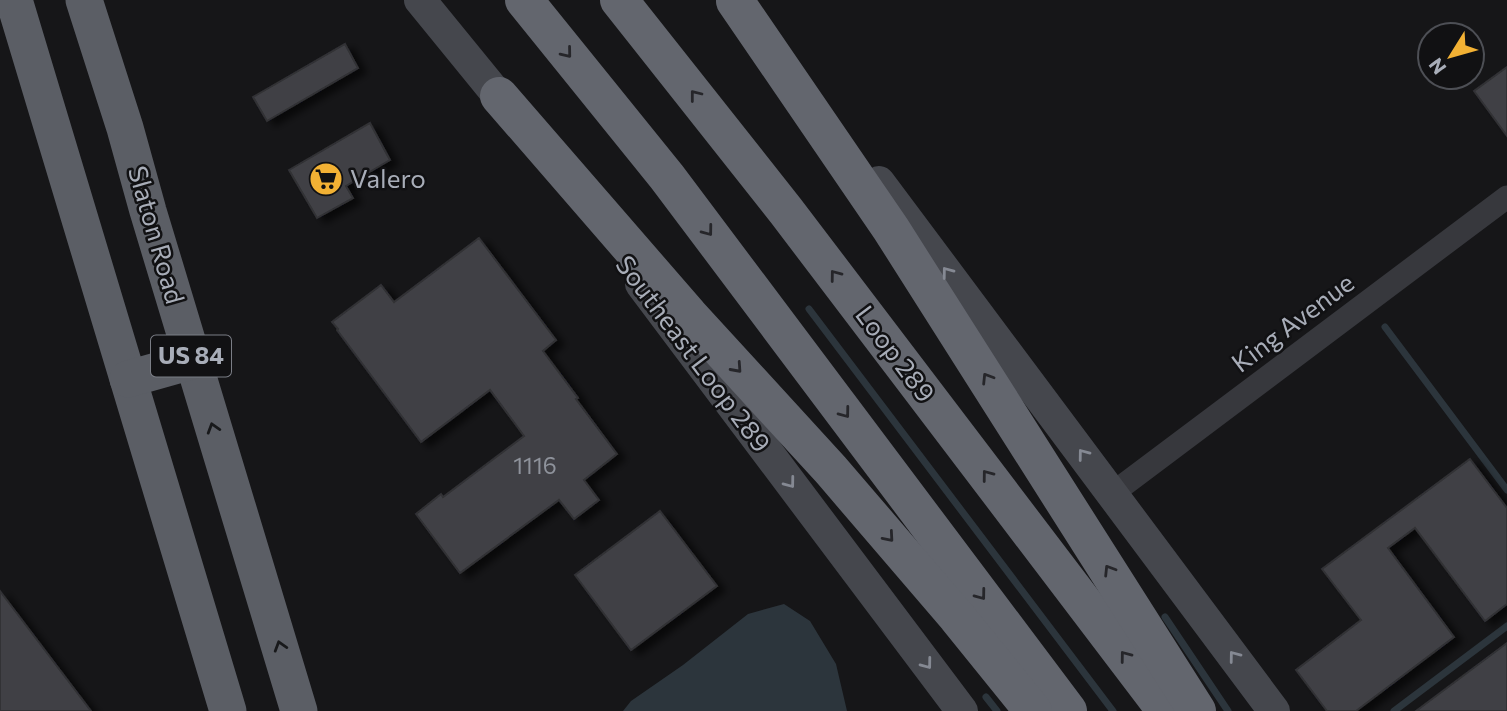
<svg xmlns="http://www.w3.org/2000/svg" width="1507" height="711" font-family="Commissioner,sans-serif">
<style>
.water{fill:#2c353c}
.lines{fill:none;stroke-linecap:round;stroke-linejoin:round}
.stream{stroke:#2c353c;stroke-width:7}
.building{fill:#404145;stroke:#303034;stroke-width:2;filter:url(#shadow)}
.minor{stroke:#37383d;stroke-width:23}
.secondary{stroke:#45474d;stroke-width:32}
.trunk{stroke:#5b5e65;stroke-width:37}
.motorway{stroke:#63666e;stroke-width:38}
.oneway{stroke:#26262a}
.oneway2{stroke:#858993}
.oneway3{stroke:#18191b}
.labels{text-anchor:middle;stroke-width:5;stroke-linejoin:round;paint-order:stroke}
.number-label{font-size:23px;fill:#8e929b}
.shield{fill:#111113;stroke:#7b7e86;stroke-width:2}
.shield-label{font-size:24px;font-weight:bold;fill:#a8adb8}
.poi-label{font-size:26px;fill:#a8adb8;stroke:#111113;text-anchor:start}
.street-label{font-size:26px;fill:#a8adb8;stroke:#111113}
</style>
<defs>
<filter id="shadow"><feDropShadow dx="8" dy="4.5" stdDeviation="3.5" flood-color="#0009"/></filter>
</defs>
<rect width="100%" height="100%" fill="#161618"/>
<!-- water -->
<path class="water" d="M784,604l26,17 26,43 11,47h-224l8,-10 52,-36 65,-51z"/>
<g class="lines">
<!-- stream -->
<g class="stream">
<path d="M809,309l304,402"/>
<path d="M1385,327l122,163"/>
<path d="M1165,617l63,94"/>
<path d="M986,697l11,14"/>
<path d="M1394,711l113,-85"/>
</g>
</g>
<!-- building -->
<g class="building">
<path d="M345,44l13,24 -91,53 -14,-24z"/>
<path d="M1507,67v69l-33,-45z"/>
<path d="M370,123l20,37 -44,26 7,12 -36,20 -28,-48z"/>
<path d="M479,238l77,102 -13,11 35,47 -2,1 41,55 -33,26 15,20 -25,19 -15,-19 -99,73 -44,-59 25,-20 2,3 81,-61 -34,-46 -69,52 -84,-112 1,-1 -6,-7 49,-37 13,17z"/>
<path d="M1470,459l37,49v96l-22,17 -70,-93 -27,20 66,89 -98,74h-29l-31,-41 65,-50 -39,-51z"/>
<path d="M660,511l57,75 -86,64 -56,-75z"/>
<path d="M0,591l91,120h-91z"/>
<path d="M1507,643v68h-91z"/>
</g>
<g class="lines">
<!-- minor -->
<path class="minor" d="M1113,493l394,-296"/>
<!-- secondary -->
<g class="secondary">
<path d="M420,0l93,114"/>
<path d="M879,182l395,529"/>
<path d="M641,284l321,427"/>
</g>
<!-- trunk -->
<g class="trunk">
<path d="M14,0l214,711"/>
<path d="M84,0l41,128 23,83 151,500"/>
<path d="M128,379l64,-18"/>
</g>
<!-- motorway -->
<g class="motorway">
<path d="M524,0l143,177 401,534"/>
<path d="M619,0l167,211 380,500"/>
<path d="M735,1l156,228 306,482"/>
<path d="M499,96l190,219 142,155 126,147 76,94"/>
</g>
</g>
<!-- one-way arrows -->
<defs><path id="oneway-chevron" d="M-2-3.5L2.5 0L-2 3.5" fill="none" stroke-width="1.6" stroke-linecap="round" stroke-linejoin="round" transform="scale(1.75)"/></defs>
<g class="oneway">
<use href="#oneway-chevron" transform="translate(567 53) rotate(51)"/>
<use href="#oneway-chevron" transform="translate(695 95) rotate(-128)"/>
<use href="#oneway-chevron" transform="translate(708 231) rotate(53)"/>
<use href="#oneway-chevron" transform="translate(835 275) rotate(-127)"/>
<use href="#oneway-chevron" transform="translate(737 368) rotate(48)"/>
<use href="#oneway-chevron" transform="translate(987 378) rotate(-122)"/>
<use href="#oneway-chevron" transform="translate(845 413) rotate(53)"/>
<use href="#oneway-chevron" transform="translate(987 475) rotate(-127)"/>
<use href="#oneway-chevron" transform="translate(889 537) rotate(49)"/>
<use href="#oneway-chevron" transform="translate(1109 570) rotate(-122)"/>
<use href="#oneway-chevron" transform="translate(981 595) rotate(53)"/>
<use href="#oneway-chevron" transform="translate(1125 656) rotate(-127)"/>
</g>
<g class="oneway2">
<use href="#oneway-chevron" transform="translate(947 272) rotate(-127)"/>
<use href="#oneway-chevron" transform="translate(1083 454) rotate(-127)"/>
<use href="#oneway-chevron" transform="translate(790 483) rotate(53)"/>
<use href="#oneway-chevron" transform="translate(1234 656) rotate(-127)"/>
<use href="#oneway-chevron" transform="translate(927 664) rotate(53)"/>
</g>
<g class="oneway3">
<use href="#oneway-chevron" transform="translate(213 428) rotate(-107)"/>
<use href="#oneway-chevron" transform="translate(280 646) rotate(-107)"/>
</g>
<!-- icons -->
<defs>
<symbol id="supermarket-disc" viewBox="-11 -11 22 22"><circle r="9.5" fill="#f2b134" stroke="#111113"/><path d="M-6-5.5h2.5l.6 2H6L4.5 2H-2.5L-4.4-4H-6ZM-1.5 3.2a1.3 1.3 0 1 0 .1 0ZM3 3.2a1.3 1.3 0 1 0 .1 0Z" fill="#111"/></symbol>
</defs>
<g fill-rule="evenodd">
<use href="#supermarket-disc" x="307" y="160" width="38" height="38"/>
</g>
<g class="labels">
<!-- number labels -->
<g class="number-label">
<text x="535" y="474">1116</text>
</g>
<!-- shield labels -->
<rect class="shield" x="151" y="335.5" width="80" height="41" rx="5"/>
<g class="shield-label">
<text x="191" y="364">US 84</text>
</g>
<!-- poi labels -->
<g class="poi-label">
<text x="350" y="188">Valero</text>
</g>
<!-- street labels -->
<g class="street-label">
<text transform="translate(156 235) rotate(74)" y="9">Slaton Road</text>
<text transform="translate(1293 323) rotate(-37)" y="9">King Avenue</text>
<text transform="translate(693 354) rotate(53)" y="9">Southeast Loop 289</text>
<text transform="translate(895 354) rotate(53)" y="9">Loop 289</text>
</g>
</g>
<!-- north arrow -->
<g transform="translate(1451 56) rotate(233)"><circle r="33" fill="#111113" stroke="#4d4f55" stroke-width="2"/>
<path d="M0-5L12 26L0 18L-12 26Z" fill="#f2b134"/>
<text y="-10" font-size="19" font-weight="bold" text-anchor="middle" fill="#a8adb8">N</text>
</g>
</svg>
